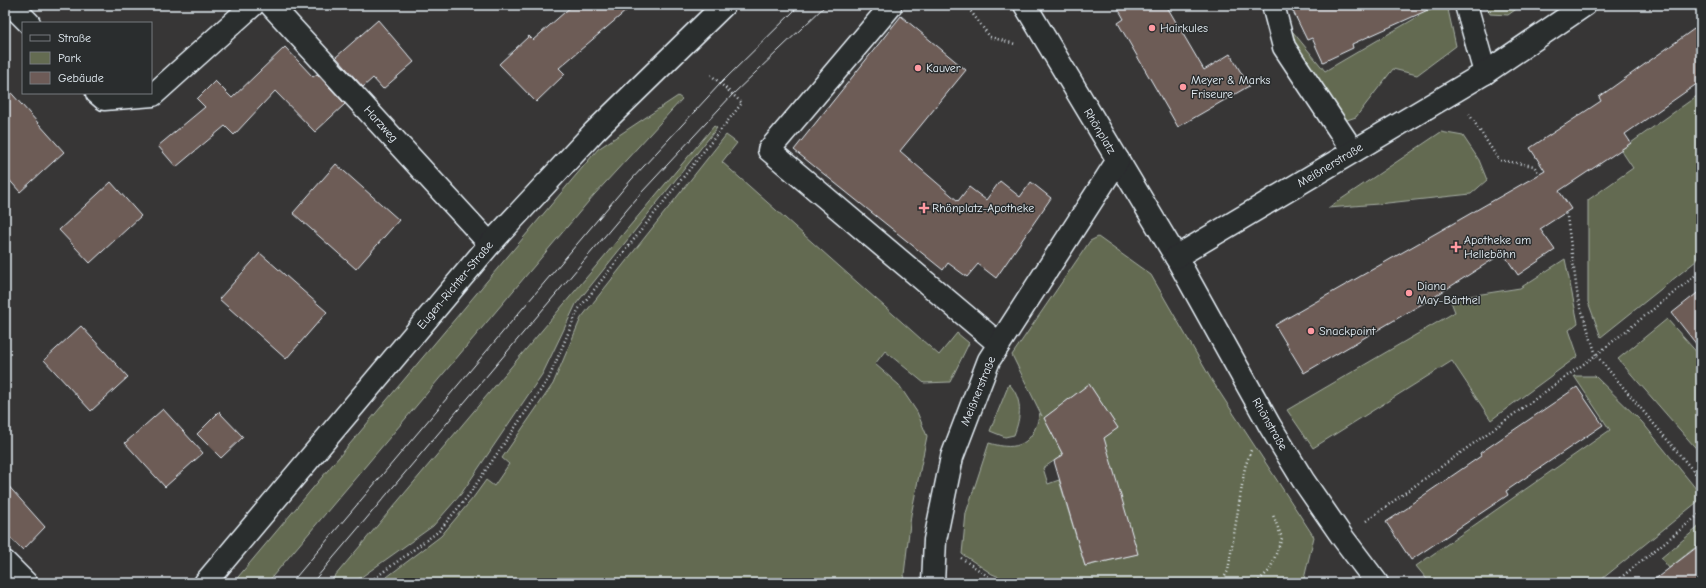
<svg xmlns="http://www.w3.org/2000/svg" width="1706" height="588" font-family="'Comic Neue',sans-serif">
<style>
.green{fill:#646b51;stroke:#a6aea4;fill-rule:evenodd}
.building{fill:#6d5b57;stroke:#e8f1f8}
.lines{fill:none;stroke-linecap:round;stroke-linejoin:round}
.minor-casing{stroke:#e8f1f8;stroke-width:25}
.major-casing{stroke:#e8f1f8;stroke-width:25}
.path{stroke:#e8f1f8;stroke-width:2.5;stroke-dasharray:1 3;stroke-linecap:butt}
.minor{stroke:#2a2d2e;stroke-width:22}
.major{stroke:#2a2d2e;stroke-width:22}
.tram{stroke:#e8f1f8;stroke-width:1}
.poi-dot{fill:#ff9aa2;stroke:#2a2d2e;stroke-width:1.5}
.labels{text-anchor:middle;stroke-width:3;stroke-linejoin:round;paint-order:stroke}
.poi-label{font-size:12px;fill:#e8f1f8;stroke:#2a2d2e;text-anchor:start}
.street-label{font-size:12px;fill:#e8f1f8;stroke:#2a2d2e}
</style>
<rect width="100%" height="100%" fill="#373636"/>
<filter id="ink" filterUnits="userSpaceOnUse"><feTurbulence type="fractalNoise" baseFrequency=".025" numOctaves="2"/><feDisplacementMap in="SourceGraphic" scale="8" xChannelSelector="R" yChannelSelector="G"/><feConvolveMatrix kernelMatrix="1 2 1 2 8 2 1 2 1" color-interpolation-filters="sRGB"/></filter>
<g filter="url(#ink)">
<!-- green -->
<g class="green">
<path d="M1412,5h35l9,41 -39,29 -24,-6 -37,48 -12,4 -60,-95 9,6 32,39 94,-55z"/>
<path d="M1486,5h36l-14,10 -18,-1z"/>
<path d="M1701,93v164l-100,80 -13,-35v-102l45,-32 -12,-18z"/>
<path d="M678,96l4,3 -88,96 -327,388h-34l365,-434z"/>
<path d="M714,126l3,2 -141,176 -33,69 -82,121 -28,32 -80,57h-24z"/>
<path d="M1441,132l22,4 16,24 8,20 -16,14 -93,10 -50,4z"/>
<path d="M726,135l11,8 -15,19 217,193 18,-22 12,10 -19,39 -26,1 -39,-32 -10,13 24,21 18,27 10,24 -16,79 -8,68h-524l62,-47 32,-38 13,-18 8,6 15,-22 -7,-6 51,-74 28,-66z"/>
<path d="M1098,237l53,38 60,104 103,158 -11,46h-289l-22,-9 -30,-20 4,-41 23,-70c30,9 44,1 51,-30l2,3 -30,-61 78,-114zM1089,384l29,44 -39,27 58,99 -52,12 -26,-86 -11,4 -5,-16 20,-13 -19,-37z"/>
<path d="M1565,259l13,64 -9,7 9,26 -87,64 -39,-59 -139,87 -26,-38 168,-98 -5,-13 70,-11z"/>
<path d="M1667,319l34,38v97l-83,-95z"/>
<path d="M1574,376h21l47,46 59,73v4l-104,84h-167l-14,-17 194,-136z"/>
<path d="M1009,384c14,15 12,33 5,51l-9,2 -15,-6z"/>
<path d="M1701,525v18l-32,25 -8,-10z"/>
</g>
<!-- building -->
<g class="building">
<path d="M573,5h60l-74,63 6,6 -29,28 -37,-38 30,-28 4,4z"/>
<path d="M1116,5h50l38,65 26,-16 19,32 -71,41 -60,-104 6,-4z"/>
<path d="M1290,5h149l-87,39 1,4 -30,14 -11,-24 -5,2z"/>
<path d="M901,16l65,54 -66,81 58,50 11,-14 17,13 14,-19 20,16 11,-15 20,16 -55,80 -18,-14 -11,13 -19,-14 -5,7 -149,-120z"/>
<path d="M378,20l36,42 -31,27 -10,-11 -10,9 -27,-30z"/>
<path d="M1701,24v57l-76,53 6,9 -72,48 12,18 -31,20 15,21 -37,25 -15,-22 -69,44 -130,76 -29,-48 270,-154 -15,-23 71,-47 -2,-4z"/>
<path d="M285,47l28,30 4,-3 28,30 -30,28 -40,-41 -41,44 -9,-9 -49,41 -18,-21 47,-39 -8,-8 18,-18 17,17z"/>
<path d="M5,86l59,66 -44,40 -15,-17z"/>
<path d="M336,164l63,56 -43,49 -63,-56z"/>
<path d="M111,182l30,34 -51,47 -31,-33z"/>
<path d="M260,253l67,59 -41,47 -67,-60z"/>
<path d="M1701,290v60l-29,-37z"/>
<path d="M81,326l47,51 -37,34 -47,-51z"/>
<path d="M1089,384l29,44 -14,10 34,116 -53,12 -31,-105 9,-6 -19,-37z"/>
<path d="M1577,387l26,38 -97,66 2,4 -97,65 -25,-38 23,-15 -1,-1 73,-50 -1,-3z"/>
<path d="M163,409l40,44 -38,34 -40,-44z"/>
<path d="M219,412l24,25 -22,21 -24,-24z"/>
<path d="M5,482l40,45 -22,23 -18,-17z"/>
<path d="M1701,544v39h-51z"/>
</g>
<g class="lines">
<defs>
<g id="minor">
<path d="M11,5l18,18"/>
<path d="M271,5l219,239"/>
<path d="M1025,5l151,252 94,169 33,54 40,58 34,45"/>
<path d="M1273,5l11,42 69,104"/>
<path d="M1466,5l19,68"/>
<path d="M890,7l-121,143 230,194"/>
<path d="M97,93l7,6 49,-4 100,-90"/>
<path d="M1176,257l309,-184 100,-68"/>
<path d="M5,562l21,21"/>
<path d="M933,583l2,-43 17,-83 37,-97 129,-200"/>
</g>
<path id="major" d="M205,583l285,-339 104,-112 130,-127"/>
</defs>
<!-- minor casing -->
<use href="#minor" class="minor-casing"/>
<!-- major casing -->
<use href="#major" class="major-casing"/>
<!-- path -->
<g class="path">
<path d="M966,5l24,32 25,7"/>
<path d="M1469,114l30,46 35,6 5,8"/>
<path d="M1701,271l-105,84 105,125"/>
<path d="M1366,521l230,-166 -18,-56 -11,-82 -2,-4"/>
<path d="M961,558l31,21 12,4"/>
<path d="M368,583l71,-52 29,-35 81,-118 29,-68 164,-207 -31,-28"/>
<path d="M1221,583l7,-12 17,-104 6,-17"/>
<path d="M1256,583l14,-13 12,-32 -9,-23"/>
<path d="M1614,583l87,-70"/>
</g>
<!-- minor -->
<use href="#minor" class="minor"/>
<!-- major -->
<use href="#major" class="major"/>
<!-- tram -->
<g class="tram">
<path d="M291,583l340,-403 89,-96 80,-79"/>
<path d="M312,583l330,-391 90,-97 94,-90"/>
</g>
</g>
</g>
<!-- markers -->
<g class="poi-dot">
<circle cx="1152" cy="28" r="4"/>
<circle cx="918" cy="68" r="4"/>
<circle cx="1183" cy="87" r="4"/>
<path d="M922 202h4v4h4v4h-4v4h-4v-4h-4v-4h4z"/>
<path d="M1454 241h4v4h4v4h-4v4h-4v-4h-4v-4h4z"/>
<circle cx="1409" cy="293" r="4"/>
<circle cx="1311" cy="331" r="4"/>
</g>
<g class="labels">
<!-- poi labels -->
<g class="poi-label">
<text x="1160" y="32">Hairkules</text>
<text x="926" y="72">Kauver</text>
<text x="1191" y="84">Meyer &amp; Marks<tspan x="1191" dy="14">Friseure</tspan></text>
<text x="932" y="212">Rhönplatz-Apotheke</text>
<text x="1464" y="244">Apotheke am<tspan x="1464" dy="14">Helleböhn</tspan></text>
<text x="1417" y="290">Diana<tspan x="1417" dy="14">May-Bärthel</tspan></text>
<text x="1319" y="335">Snackpoint</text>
</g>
<!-- street labels -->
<g class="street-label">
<text transform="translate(381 124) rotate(48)" y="4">Harzweg</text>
<text transform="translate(1100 131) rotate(59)" y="4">Rhönplatz</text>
<text transform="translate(1330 165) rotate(-31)" y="4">Meißnerstraße</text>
<text transform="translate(455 285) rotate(-50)" y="4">Eugen-Richter-Straße</text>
<text transform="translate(978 391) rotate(-68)" y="4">Meißnerstraße</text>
<text transform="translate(1270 424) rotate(60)" y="4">Rhönstraße</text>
</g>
</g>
<!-- margin -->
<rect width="1706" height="588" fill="none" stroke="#2a2d2e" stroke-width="20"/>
<rect x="10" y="10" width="1686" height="568" fill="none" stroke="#e8f1f8" stroke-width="1.5" filter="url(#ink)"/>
<!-- legend -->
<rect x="22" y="22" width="130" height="72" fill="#2a2d2e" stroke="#767b7f"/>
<rect x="30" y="35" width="20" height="6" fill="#2a2d2e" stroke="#767b7f"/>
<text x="58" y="42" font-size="12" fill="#e8f1f8">Straße</text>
<rect x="30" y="52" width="20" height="12" fill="#646b51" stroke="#767b7f"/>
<text x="58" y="62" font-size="12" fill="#e8f1f8">Park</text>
<rect x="30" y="72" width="20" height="12" fill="#6d5b57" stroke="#767b7f"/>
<text x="58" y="82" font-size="12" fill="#e8f1f8">Gebäude</text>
</svg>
